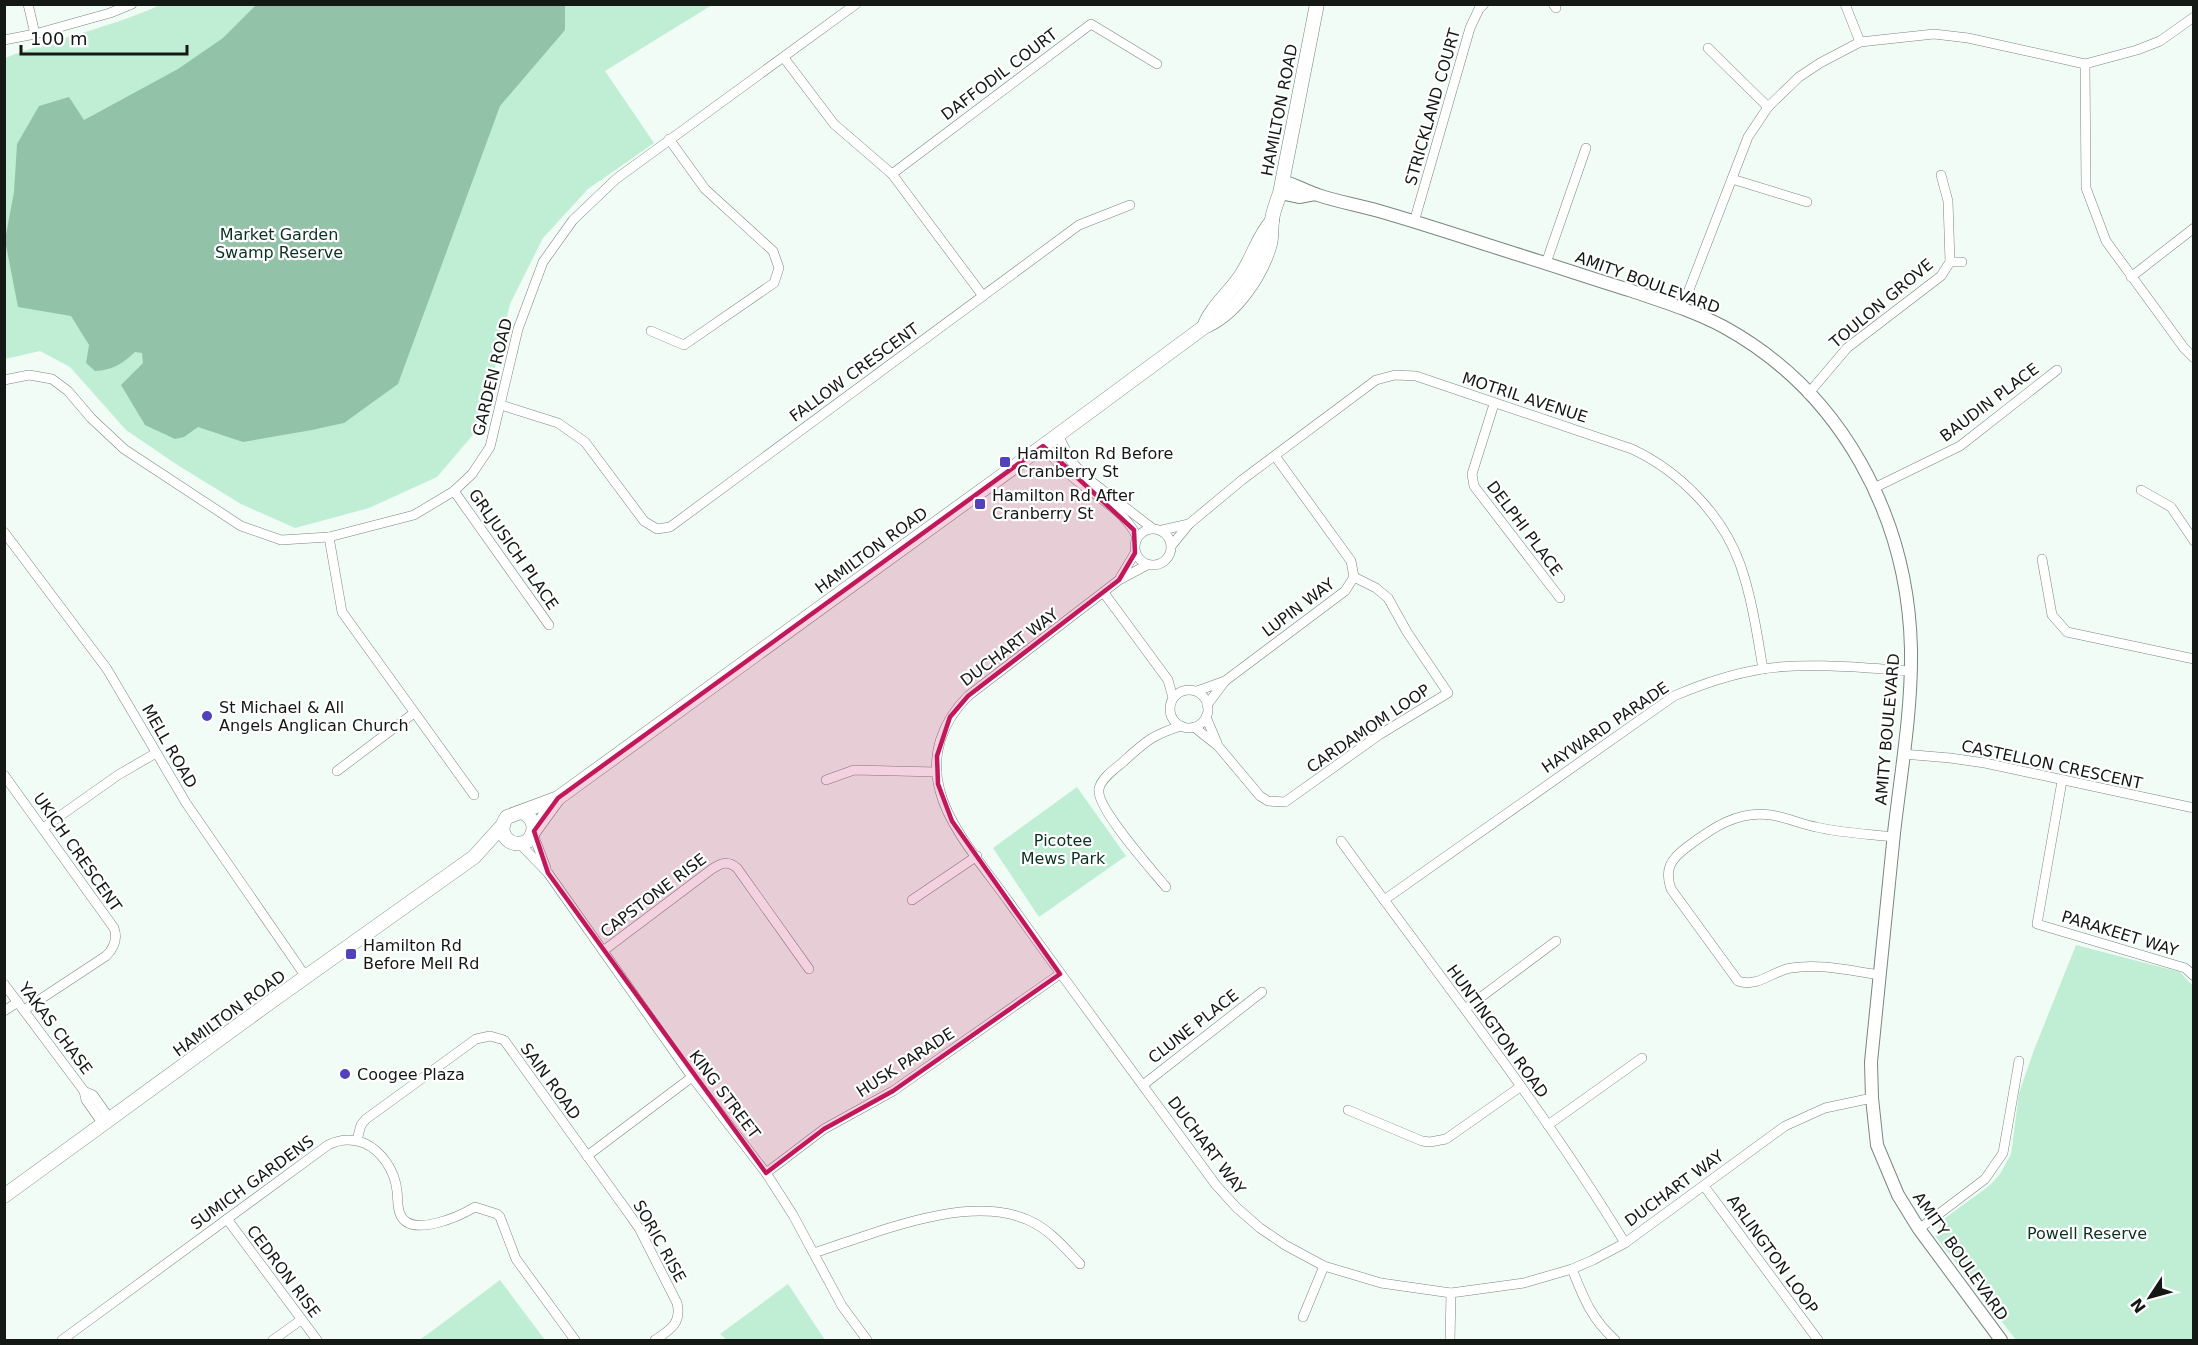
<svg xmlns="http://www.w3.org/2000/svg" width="2198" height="1345" font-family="'DejaVu Sans',sans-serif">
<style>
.green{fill:#c0eed5}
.water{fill:#92c2a8}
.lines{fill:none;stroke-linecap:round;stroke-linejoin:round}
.minor-casing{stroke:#7b8680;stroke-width:10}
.tertiary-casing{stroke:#7b8680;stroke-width:14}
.secondary-casing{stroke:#7b8680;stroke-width:15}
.minor{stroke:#fff;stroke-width:9}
.tertiary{stroke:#fff;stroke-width:12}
.secondary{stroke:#fff;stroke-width:14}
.marked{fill:#c2185b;fill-opacity:0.2;stroke:#c2185b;stroke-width:4.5;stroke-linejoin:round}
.poi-dot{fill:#5142ba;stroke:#fff;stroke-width:2}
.labels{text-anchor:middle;stroke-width:4.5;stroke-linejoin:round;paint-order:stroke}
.street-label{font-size:16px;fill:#141916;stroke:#fff}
.park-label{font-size:16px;fill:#093221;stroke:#fff}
.poi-label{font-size:16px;fill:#141916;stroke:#fff;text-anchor:start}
</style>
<rect width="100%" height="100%" fill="#f0fcf5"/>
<!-- green -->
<g class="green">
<path d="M160,5h552l-107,66 49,72 -66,46 -45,49 -33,66 -19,80 -19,52 -35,41 -68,31 -74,20 -54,-24 -62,-38 -53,-36 -56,-63 -30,-16 -35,8v-301c51,-20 105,-30 155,-53z"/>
<path d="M1077,787l49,69 -87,61 -46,-69z"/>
<path d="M2076,945l104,27 13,14v354h-177l-80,-103 5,-16 48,-35 11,-12 11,-20 8,-61 15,-43z"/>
<path d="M500,1280l45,60h-126l9,-6z"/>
<path d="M788,1284l37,56h-98l-7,-6z"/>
</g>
<!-- water -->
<path class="water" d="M256,5h309v25l-65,76 -102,278 -54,39 -32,7 -69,12 -45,-15 -14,10 -9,2 -30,-14 -24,-40 22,-22 -1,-10 -7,-1c-13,12 -22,18 -40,19l-9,-8 3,-18 -18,-29 -53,-9 -13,-67 9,-48 3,-48 22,-38 30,-9 15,23 94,-51 45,-31z"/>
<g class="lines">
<defs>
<g id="minor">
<path d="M28,4l7,30"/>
<path d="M1553,4l3,4"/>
<path d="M1845,4l15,38"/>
<path d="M4,40l31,-6 75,-21 22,-9"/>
<path d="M1708,48l60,59"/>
<path d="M784,58l50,66 58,50 91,122"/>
<path d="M2085,64l1,124 20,53 78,107 10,10"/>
<path d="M892,174l199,-150 66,40"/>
<path d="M1732,179l75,23"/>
<path d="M1414,222l56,-194 9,-19 5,-5"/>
<path d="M1950,262h12"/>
<path d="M1546,263l40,-115"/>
<path d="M2131,277l63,-49"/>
<path d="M1682,308l66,-171 20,-30 31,-30 21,-14 40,-21 74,-8 34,4 117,26 52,-14 23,-9 34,-24"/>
<path d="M651,331l33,14 90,-62 5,-15 -6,-17 -68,-62 -36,-50"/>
<path d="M4,380l25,-5 23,4 16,12 23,27 33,31 117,77 40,14 48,-3 85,-22 40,-24 18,-17 18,-27 28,-118 25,-67 30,-42 43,-41 240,-175"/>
<path d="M1808,394l39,-46 94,-72 9,-14 -2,-61 -7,-26"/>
<path d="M1494,404l-22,70 2,12 86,112"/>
<path d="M501,405l57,18 27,19 59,79 13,8 13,-2 409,-302 51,-20"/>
<path d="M1058,435l13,26 16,17 65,50"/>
<path d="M1043,446c10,12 21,24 33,34 21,17 49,31 61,57"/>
<path d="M1874,488l86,-42 97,-76"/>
<path d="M2141,490l30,17 23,34"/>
<path d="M454,491l95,134"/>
<circle cx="1153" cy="547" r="18"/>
<path d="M1162,530l27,-6"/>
<path d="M4,532l103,137 79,134 120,174"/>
<path d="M329,537l13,75 132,183"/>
<path d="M1172,545l17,-21 53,-44 134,-100 19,-5 21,1 216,73c47,22 90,65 108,115 12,34 17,70 23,105"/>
<path d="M2042,559l10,56 15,17 127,27"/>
<path d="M1147,565l-28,15 -151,116c-26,26 -38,59 -28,95 9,37 47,80 69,111 68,95 138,189 207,283l20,22 24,21 25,17 39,21 57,17 70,10 73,-10 48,-14 21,-9 32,-17 160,-117 40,-18 47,-10"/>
<path d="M1120,578l15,-25"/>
<path d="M1104,593l64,87 5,18"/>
<circle cx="1189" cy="709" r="19"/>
<path d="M1197,691l28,-10"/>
<path d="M1207,705l18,-24 120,-90 9,-14 -3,-16 -76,-105"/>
<path d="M1206,717l11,26"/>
<path d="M1194,727l24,19 42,50 8,5 17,1 94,-67 69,-42 -41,-61 -19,-34 -12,-10 -22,-11"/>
<path d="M1903,754l47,4 35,5 209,45"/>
<path d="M337,771l77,-58"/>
<path d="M4,775l110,153c4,11 0,20 -8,28l-82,54"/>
<path d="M826,780l28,-10 83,2"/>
<path d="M2062,781l-25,143 148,44 9,8"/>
<path d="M43,828l75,-53 38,-22"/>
<path d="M533,834l13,34"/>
<path d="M1341,841c96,133 199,262 284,402"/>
<path d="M520,844l28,29 144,204 74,96 27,42 49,91 25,34"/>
<path d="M1166,887c-13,-16 -71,-80 -67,-98 2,-11 16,-20 24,-27 22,-20 29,-27 58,-36"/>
<path d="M912,900l65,-44"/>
<path d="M1384,900l290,-204c28,-12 58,-22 88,-27 46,-7 102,-1 149,2"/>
<path d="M603,951l109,-82c9,-6 16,-9 25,-1l72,101"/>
<path d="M1880,975c-29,-4 -60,-12 -89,-7 -19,3 -33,20 -53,13l-67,-92c-7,-20 0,-30 16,-42 25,-19 51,-37 84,-32 15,2 30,9 45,12 25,6 52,7 78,10"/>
<path d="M4,984l80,107 2,9 17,24"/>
<path d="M1465,1009l91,-68"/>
<path d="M4,1011l14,-9"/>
<path d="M1143,1085l119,-93"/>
<path d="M84,1091l9,4 17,24"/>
<path d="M1348,1110l74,31 8,1 16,-3 74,-52"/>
<path d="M1548,1125l94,-67"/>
<path d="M357,1140l4,-15 5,-6 110,-80 14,-3 14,4 123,171 12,17 38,75c5,20 -7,27 -22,37"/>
<path d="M587,1156l105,-79"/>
<path d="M766,1173l58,-44 69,-38 167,-117"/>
<path d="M1704,1186l114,154"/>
<path d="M227,1219l90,121"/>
<path d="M1919,1229l66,-50 18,-26 16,-92"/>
<path d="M814,1253c60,-19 152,-60 214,-33 21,9 36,27 52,44"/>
<path d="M1572,1269c12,30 19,49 43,71"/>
<path d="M1303,1317l21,-51"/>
<path d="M62,1340l266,-195c12,-6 23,-7 36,-2 18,8 31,28 33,48 1,7 0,15 3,23 10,25 60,2 75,-7l22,7 3,3 16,42 59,81"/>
<path d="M273,1340l28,-20"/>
<path d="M1450,1340l1,-47"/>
</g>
<g id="tertiary">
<path d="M1282,181c13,3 23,10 36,14 20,7 41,10 61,16 45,13 90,28 134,42 39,12 77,25 116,37 32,11 65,21 95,37 118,65 184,190 187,322 1,61 -10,123 -17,184 -8,76 -15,153 -23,229l1,36 5,47 21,50 21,34 82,111"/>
<path d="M1280,193l19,4 16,-3"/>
</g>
<g id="secondary">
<path d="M1204,327c7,-20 26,-34 38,-53 11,-17 16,-37 30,-53"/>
<path d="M521,812c14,5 16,18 7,29 -18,9 -33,-8 -21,-24l51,-19 485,-352 161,-119c31,-13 57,-51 66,-83 2,-8 1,-16 2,-24 1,-9 5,-18 8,-27l37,-189"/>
<path d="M534,831l24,-33"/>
<path d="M4,1196l265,-193 205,-146 28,-31"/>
</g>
</defs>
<!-- minor casing -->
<use href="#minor" class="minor-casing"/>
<!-- tertiary casing -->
<use href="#tertiary" class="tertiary-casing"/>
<!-- secondary casing -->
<use href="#secondary" class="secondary-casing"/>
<!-- minor -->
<use href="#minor" class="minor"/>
<!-- tertiary -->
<use href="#tertiary" class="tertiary"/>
<!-- secondary -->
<use href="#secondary" class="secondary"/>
</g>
<!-- marked area -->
<path class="marked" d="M1043,446l91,84 1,23 -16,27 -151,116 -18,21 -13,39 1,28 14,37 108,153 -167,117 -69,38 -58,44 -218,-300 -14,-42 24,-33z"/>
<!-- markers -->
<g class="poi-dot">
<rect x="999" y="456" width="12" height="12" rx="3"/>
<rect x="974" y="498" width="12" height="12" rx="3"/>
<circle cx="207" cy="716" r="6"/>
<rect x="345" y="948" width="12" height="12" rx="3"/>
<circle cx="345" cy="1074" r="6"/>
</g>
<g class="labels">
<!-- street labels -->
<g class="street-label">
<text transform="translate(999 74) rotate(-37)" y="6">DAFFODIL COURT</text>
<text transform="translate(1432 107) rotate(-74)" y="6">STRICKLAND COURT</text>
<text transform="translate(1279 110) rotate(-79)" y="6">HAMILTON ROAD</text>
<text transform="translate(1648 282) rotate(20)" y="6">AMITY BOULEVARD</text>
<text transform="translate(1881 303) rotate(-40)" y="6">TOULON GROVE</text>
<text transform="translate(854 372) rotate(-36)" y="6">FALLOW CRESCENT</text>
<text transform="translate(492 377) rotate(-76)" y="6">GARDEN ROAD</text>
<text transform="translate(1525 397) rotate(18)" y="6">MOTRIL AVENUE</text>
<text transform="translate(1989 402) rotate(-37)" y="6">BAUDIN PLACE</text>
<text transform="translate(1525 528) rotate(53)" y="6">DELPHI PLACE</text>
<text transform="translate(514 549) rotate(55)" y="6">GRLJUSICH PLACE</text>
<text transform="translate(871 550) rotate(-36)" y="6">HAMILTON ROAD</text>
<text transform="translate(1298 607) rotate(-37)" y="6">LUPIN WAY</text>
<text transform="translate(1009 647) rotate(-37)" y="6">DUCHART WAY</text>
<text transform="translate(1605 727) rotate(-34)" y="6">HAYWARD PARADE</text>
<text transform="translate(1368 728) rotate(-34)" y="6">CARDAMOM LOOP</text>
<text transform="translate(1887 729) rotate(-85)" y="6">AMITY BOULEVARD</text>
<text transform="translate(170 746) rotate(60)" y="6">MELL ROAD</text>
<text transform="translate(2052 764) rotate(12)" y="6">CASTELLON CRESCENT</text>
<text transform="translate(78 852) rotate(55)" y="6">UKICH CRESCENT</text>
<text transform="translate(653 895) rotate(-37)" y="6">CAPSTONE RISE</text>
<text transform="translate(2120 933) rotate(17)" y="6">PARAKEET WAY</text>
<text transform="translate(229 1013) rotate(-36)" y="6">HAMILTON ROAD</text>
<text transform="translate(1193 1026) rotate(-38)" y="6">CLUNE PLACE</text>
<text transform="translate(56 1028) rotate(53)" y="6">YAKAS CHASE</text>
<text transform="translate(1498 1031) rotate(54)" y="6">HUNTINGTON ROAD</text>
<text transform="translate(905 1062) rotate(-33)" y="6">HUSK PARADE</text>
<text transform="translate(551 1081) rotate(54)" y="6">SAIN ROAD</text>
<text transform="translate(725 1094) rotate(53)" y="6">KING STREET</text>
<text transform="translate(1207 1145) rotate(53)" y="6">DUCHART WAY</text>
<text transform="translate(252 1182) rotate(-36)" y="6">SUMICH GARDENS</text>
<text transform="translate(1674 1188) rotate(-36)" y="6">DUCHART WAY</text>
<text transform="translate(660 1241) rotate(61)" y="6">SORIC RISE</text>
<text transform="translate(1773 1254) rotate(54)" y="6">ARLINGTON LOOP</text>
<text transform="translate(1961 1256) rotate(55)" y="6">AMITY BOULEVARD</text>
<text transform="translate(284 1271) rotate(53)" y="6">CEDRON RISE</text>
</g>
<!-- park labels -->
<g class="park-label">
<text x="279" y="240">Market Garden<tspan x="279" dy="18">Swamp Reserve</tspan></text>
<text x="1063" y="846">Picotee<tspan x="1063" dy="18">Mews Park</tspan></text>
<text x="2087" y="1239">Powell Reserve</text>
</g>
<!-- poi labels -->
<g class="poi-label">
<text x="1017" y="459">Hamilton Rd Before<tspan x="1017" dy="18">Cranberry St</tspan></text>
<text x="992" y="501">Hamilton Rd After<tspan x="992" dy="18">Cranberry St</tspan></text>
<text x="219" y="713">St Michael &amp; All<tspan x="219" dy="18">Angels Anglican Church</tspan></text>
<text x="363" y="951">Hamilton Rd<tspan x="363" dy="18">Before Mell Rd</tspan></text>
<text x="357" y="1080">Coogee Plaza</text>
</g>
</g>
<!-- border -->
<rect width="2198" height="1345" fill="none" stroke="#141916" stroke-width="12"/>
<!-- north arrow -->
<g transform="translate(2150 1297) rotate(234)" stroke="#ffffff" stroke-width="4.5" paint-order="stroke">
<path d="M0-4.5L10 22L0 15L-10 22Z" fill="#141916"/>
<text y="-9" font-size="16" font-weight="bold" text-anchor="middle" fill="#141916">N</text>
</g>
<!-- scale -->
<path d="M21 45v9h166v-9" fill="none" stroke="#141916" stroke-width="3"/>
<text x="30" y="45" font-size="18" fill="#141916" stroke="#ffffff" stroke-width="4.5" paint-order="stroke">100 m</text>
</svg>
